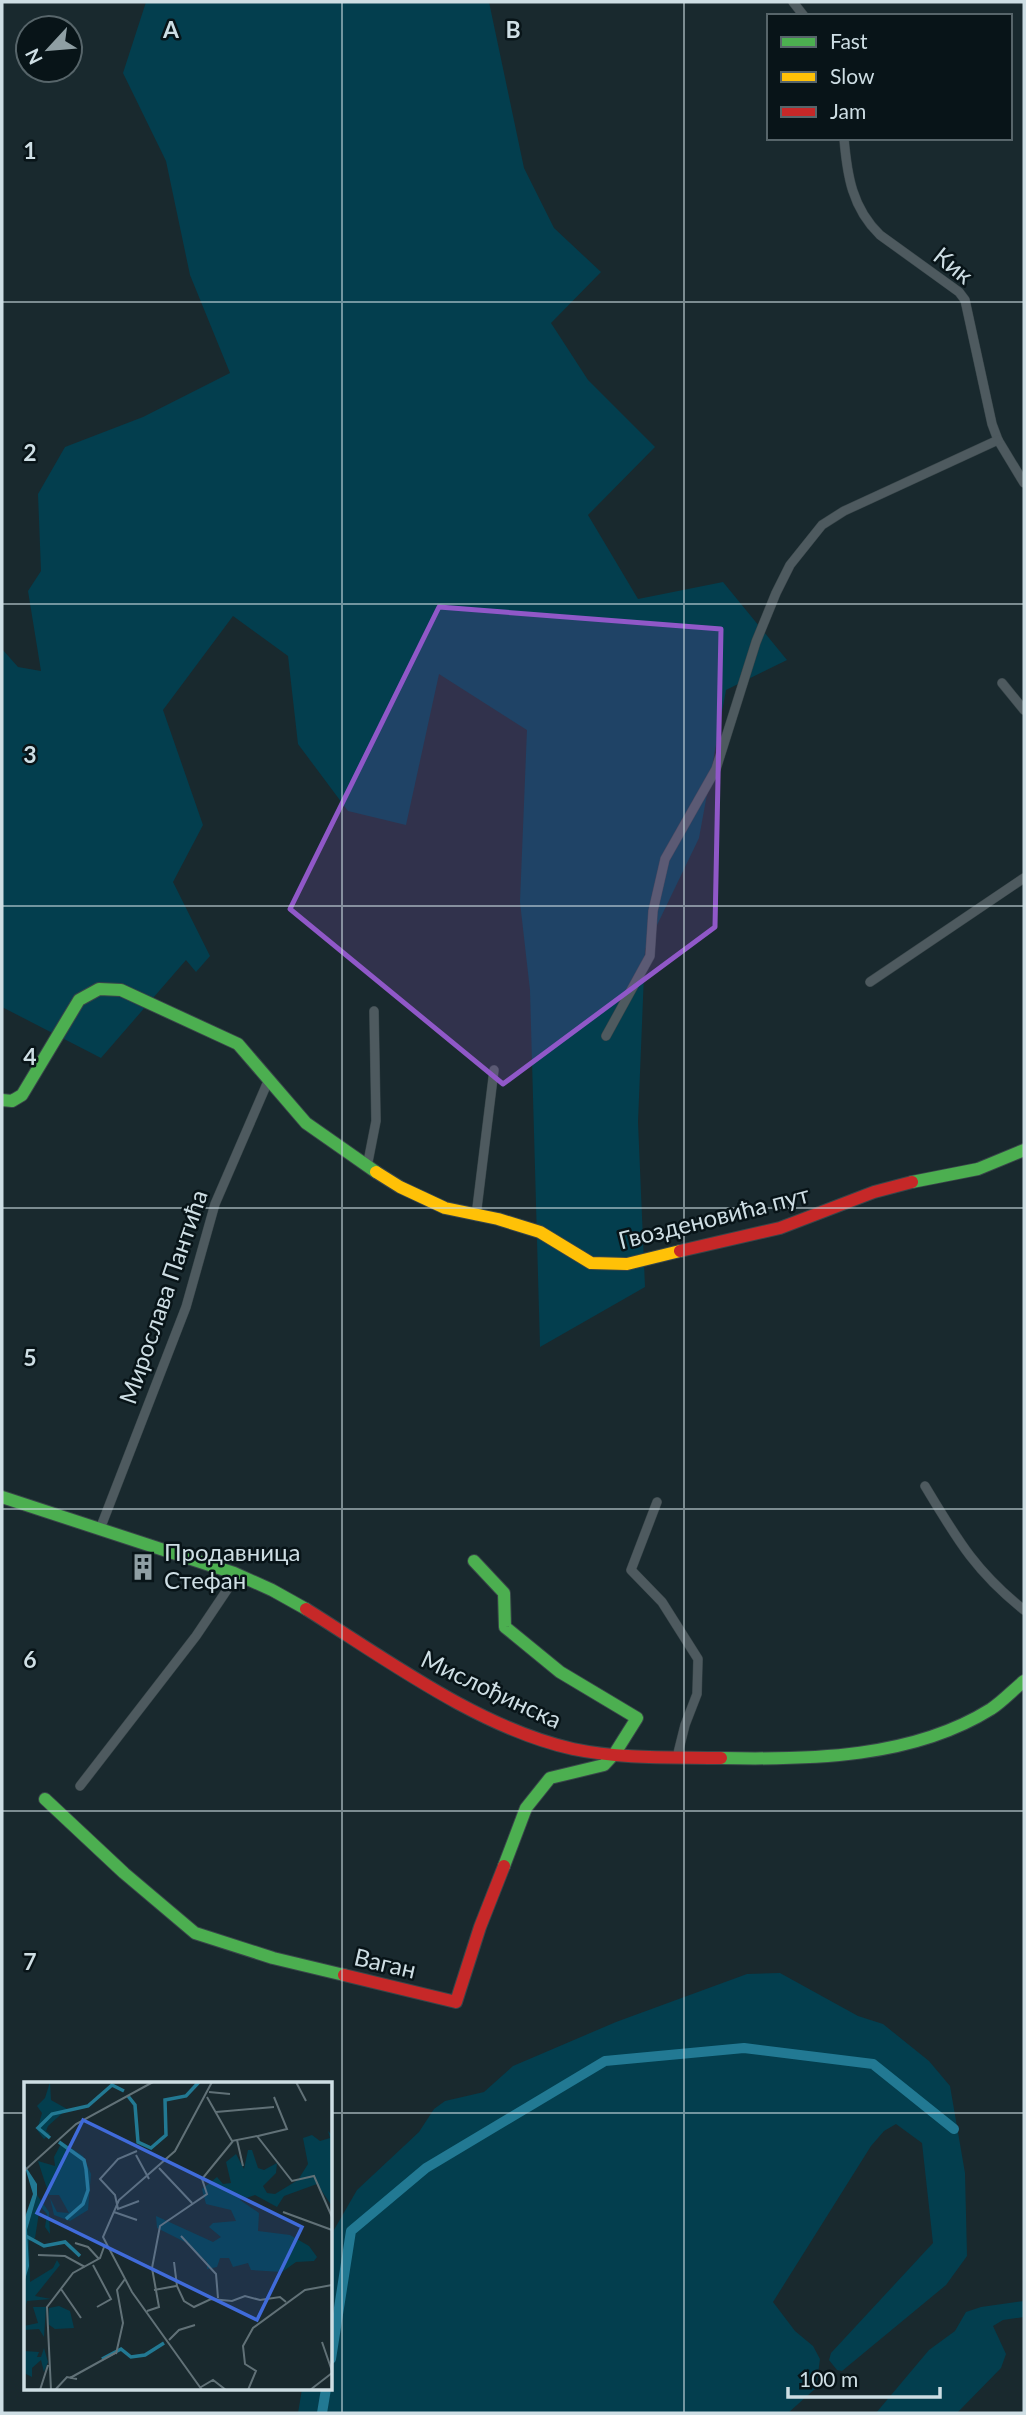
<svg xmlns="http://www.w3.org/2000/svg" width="1026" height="2415" font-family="Lato,sans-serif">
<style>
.green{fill:#033e4e}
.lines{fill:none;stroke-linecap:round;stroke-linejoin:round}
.canal{stroke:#227993;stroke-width:10}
.street-casing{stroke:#384549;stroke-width:10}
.fast-casing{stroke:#384549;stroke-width:14}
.slow-casing{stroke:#384549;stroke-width:14}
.jam-casing{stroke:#384549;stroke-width:14}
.street{stroke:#4e5a5f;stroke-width:9}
.fast{stroke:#4caf50;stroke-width:12}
.slow{stroke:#ffc107;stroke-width:12}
.jam{stroke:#c62828;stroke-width:12}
.marked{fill:#9058c8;fill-opacity:0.2;stroke:#9058c8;stroke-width:5;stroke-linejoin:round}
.grid{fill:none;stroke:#cedee4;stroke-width:2;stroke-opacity:0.55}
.labels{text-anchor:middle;stroke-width:5;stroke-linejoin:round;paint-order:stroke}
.street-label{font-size:24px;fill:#cedee4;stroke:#081418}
.poi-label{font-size:24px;fill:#cedee4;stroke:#081418;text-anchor:start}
.inset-river{fill:none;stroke:#227993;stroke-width:3.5}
.inset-road{fill:none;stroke:#617177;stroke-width:2}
.view{fill:#406bda;fill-opacity:0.15;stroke:#406bda;stroke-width:3.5}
.inset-edge{fill:none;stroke:#cedee4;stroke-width:3.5}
.grid-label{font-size:23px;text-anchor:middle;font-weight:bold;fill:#cedee4;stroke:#081418;stroke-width:5;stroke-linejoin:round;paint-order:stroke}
</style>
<rect width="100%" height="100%" fill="#19292e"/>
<!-- green -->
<g class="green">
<path d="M146,2h343l35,166 30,60 47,44 -50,51 37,57 67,67 -67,68 50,84 85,-17 64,78 -61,30 -27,148 -54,112 -7,172 7,165 -105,60 -10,-357 -10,-88 7,-172 -88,-56 -33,151 -58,-14 -50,-67 -10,-88 -55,-40 -70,94 40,115 -30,57 37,74 -14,16 -10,-12 -85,98 -99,-51v-358l16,18 23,4 -13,-80 13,-20 -3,-77 27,-47 78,-30 87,-44 -40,-98 -24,-114 -43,-88z"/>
<path d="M780,1973l78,43 25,8 46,37 21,25 15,87 2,83 -21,29 -104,86 -5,-1 -8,-10 2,-7 102,-110 -11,-100 -26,-19 -12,7 -13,15 -98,156 22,29 18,15 7,13 -4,29 -28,25h-490l4,-24h29v-154l26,-45 62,-58 15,-23 11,-8 39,-9 29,-26 103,-44 131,-48z"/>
<path d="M1024,2301v16l-21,3 -10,6 13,28 -5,14 -44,45h-81l53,-63 26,-19 11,-19 15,-5z"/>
</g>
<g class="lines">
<!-- canal -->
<g class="canal">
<path d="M331,2359l20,-128 75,-63 179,-107 139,-13 129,16 81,65"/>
<path d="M322,2413l4,-24"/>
</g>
<defs>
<g id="street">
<path d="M793,2l11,14"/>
<path d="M844,138c3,37 8,70 36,97l79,57 6,8 27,124 6,16 26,43"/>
<path d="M1002,683l22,27"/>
<path d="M870,982l154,-104"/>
<path d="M606,1036l44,-80 3,-45 12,-52 51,-90 40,-127 20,-49 14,-28 32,-40 22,-14 154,-71"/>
<path d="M367,1167l9,-46 -2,-110"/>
<path d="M476,1216l18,-146"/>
<path d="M925,1486c32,53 50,85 99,124"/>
<path d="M657,1502l-26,68 31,32 36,57 -1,35 -12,31 -8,32"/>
<path d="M100,1529l86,-222 29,-103 54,-125"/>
<path d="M80,1786l116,-150 41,-61"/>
</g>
<g id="fast">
<path d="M2,1100l10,1 10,-6 57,-95 20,-11 22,1 117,54 68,79 70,49"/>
<path d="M912,1182l66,-13 46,-19"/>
<path d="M2,1497l232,76 38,17 34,19"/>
<path d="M474,1561l30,32 1,34 55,45 77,46 -22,35 -11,12 -54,13 -24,30 -22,58"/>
<path d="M721,1758c89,2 192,0 270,-49 12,-8 22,-19 33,-28"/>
<path d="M45,1799l79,74 71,60 78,25 71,17"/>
</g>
<path id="slow" d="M376,1172l24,15 45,21 53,11 42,13 51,31 36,1 53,-13"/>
<g id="jam">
<path d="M680,1251l100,-23 94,-36 38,-10"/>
<path d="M306,1609c80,50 173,119 267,140 48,10 99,8 148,9"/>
<path d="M344,1975l112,27 24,-75 24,-61"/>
</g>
</defs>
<!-- street casing -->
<use href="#street" class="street-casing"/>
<!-- fast casing -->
<use href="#fast" class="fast-casing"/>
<!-- slow casing -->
<use href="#slow" class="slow-casing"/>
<!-- jam casing -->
<use href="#jam" class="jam-casing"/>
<!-- street -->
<use href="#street" class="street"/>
<!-- fast -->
<use href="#fast" class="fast"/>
<!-- slow -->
<use href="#slow" class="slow"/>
<!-- jam -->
<use href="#jam" class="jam"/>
</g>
<!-- marked area -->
<path class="marked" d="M439,607l282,22 -6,298 -212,157 -213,-175z"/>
<!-- grid -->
<path class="grid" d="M342,2v2411M684,2v2411M2,302h1022M2,604h1022M2,906h1022M2,1208h1022M2,1509h1022M2,1811h1022M2,2113h24M331,2113h693"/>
<!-- icons -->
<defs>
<symbol id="building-bare" viewBox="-9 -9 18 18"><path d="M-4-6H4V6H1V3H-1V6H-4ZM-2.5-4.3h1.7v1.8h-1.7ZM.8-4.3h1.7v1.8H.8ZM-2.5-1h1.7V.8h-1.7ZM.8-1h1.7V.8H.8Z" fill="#8f9fa4" stroke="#081418" stroke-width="2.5" paint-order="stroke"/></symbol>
</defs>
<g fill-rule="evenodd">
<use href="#building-bare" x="124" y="1548" width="38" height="38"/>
</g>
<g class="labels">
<!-- street labels -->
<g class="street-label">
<text transform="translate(953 266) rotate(39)" y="8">Кик</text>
<text transform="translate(714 1218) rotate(-14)" y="8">Гвозденовића пут</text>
<text transform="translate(164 1297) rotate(-71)" y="8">Мирослава Пантића</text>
<text transform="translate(491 1690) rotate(25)" y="8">Мислођинска</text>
<text transform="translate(385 1964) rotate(13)" y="8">Ваган</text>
</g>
<!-- poi labels -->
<g class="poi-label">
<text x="164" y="1561">Продавница<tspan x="164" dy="28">Стефан</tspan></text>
</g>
</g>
<!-- overview -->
<g transform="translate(24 2082)">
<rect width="308" height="308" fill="#19292e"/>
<path d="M26,0l1,18 16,9 -19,17 -2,5 4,3 -6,5 -7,-9 5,-17 -5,-7 8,-8zM304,49l4,4v71l-15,-22 -33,12 -7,11 -22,-12 -15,5 19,13 -1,18 32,4 19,11 8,11 -3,4 -18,1 -14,10 -31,-2 -3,-7 -15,4 -4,-9h-9l-3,9 -10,2v-7l-20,-19 -30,-15 -1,-12 57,26 8,-5 -12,-10 4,-4 23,-2 -5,-11 -25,-6 -4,-15 15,-12 6,7 8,-1 -5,-21 10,-8 8,15 4,-19h4l6,18 6,2 13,-7 -1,10 -13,13 4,7 8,1 23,-14 10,-16 -5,-26 9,-3 8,6 10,-3zM38,60l21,14 8,18 -3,36 -18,11 -16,-6 -4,-17 7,14 12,1 -10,-18h-10l-11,-34 17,5 -1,-9zM13,113l12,17 1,22 -5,-7 2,-13 -7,-8 -5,32 -6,3 1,41 23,-14 4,-8 3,5 -25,31 16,3 -24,2 -3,11 3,-82zM35,224l11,5 4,17 -19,1 -7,-5 1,-16zM9,225h13l-2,30 -5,-8 -15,1v-4l14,-3zM20,266l4,14 -4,10 -3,-12 -9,8v9l-8,-4v-22l15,1 -2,5h4z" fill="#033e4e"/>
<path d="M0,82l13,20v11l-10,35 2,36 -5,17v-63l9,-26z" fill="#227993"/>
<path class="inset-river" d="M104,14l7,9 3,37 13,6 15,-13 -1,-35 21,-4 13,-14M26,56l-12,-10 14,-14 36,-8 24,-21 12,6M35,60l25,18 2,9 2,21 -5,14 -17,15M0,153l20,11 21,-4 15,14M78,277l19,-10 10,8 14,-2 19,-12"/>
<path class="inset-road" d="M272,0l10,19M185,10l21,2M183,15l25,44 25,-5 35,45 22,-5 18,41M192,30l58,-5M234,54l29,-7 -13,-32M213,58l6,26M113,69l-19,8 -18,20 15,16 3,14 21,-8M112,73l13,24M135,86l33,35M0,89l52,-47 77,-42M90,130l23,8M259,130l49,18M157,154l35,38 2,24M51,161l13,4 11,12M14,173l27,1 20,11M150,180l3,24 7,15 10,6 17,-8 21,2 13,-5 15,4 20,-3 6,5M69,183l18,34 -14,8M37,207l20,29M130,208l22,-4M123,229l12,-4 -7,-39 8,-42 47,-32 -5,-15 31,-38M145,258l10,-10 16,-5M298,260l10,29M92,272l7,-31 -6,-33 8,-11M46,296l47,-26M177,305l12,-7 13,10M16,308l8,-25M27,308l-4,-83 26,-34 27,-15 4,-11M31,308l12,-13 10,2M178,308l-70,-98 -29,-55 16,-37 56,-49 37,-69M224,308l8,-19 -11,-7 -2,-18 10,-18 52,-38 27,-5M286,308l22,-17"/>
<path class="view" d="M59,38l219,107 -45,93 -220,-107z"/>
<rect width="308" height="308" class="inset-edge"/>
</g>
<g class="grid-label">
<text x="171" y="38">A</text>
<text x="513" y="38">B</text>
<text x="30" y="159">1</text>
<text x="30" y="461">2</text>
<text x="30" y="763">3</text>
<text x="30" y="1065">4</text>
<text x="30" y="1366">5</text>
<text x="30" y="1668">6</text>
<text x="30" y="1970">7</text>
</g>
<!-- border -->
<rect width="1026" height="2415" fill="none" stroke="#cedee4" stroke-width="7"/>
<!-- legend -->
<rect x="767" y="14" width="245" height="126" fill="#081418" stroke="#57656a" stroke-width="2"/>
<rect x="781" y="37" width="35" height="10" fill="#4caf50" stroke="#57656a" stroke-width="2"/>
<text x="830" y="49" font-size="21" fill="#cedee4">Fast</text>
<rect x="781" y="72" width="35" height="10" fill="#ffc107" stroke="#57656a" stroke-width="2"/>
<text x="830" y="84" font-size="21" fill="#cedee4">Slow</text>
<rect x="781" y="107" width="35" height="10" fill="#c62828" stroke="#57656a" stroke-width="2"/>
<text x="830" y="119" font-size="21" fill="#cedee4">Jam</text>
<!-- north arrow -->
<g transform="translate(49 49) rotate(244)"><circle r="33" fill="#081418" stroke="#57656a" stroke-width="2"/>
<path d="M0-5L12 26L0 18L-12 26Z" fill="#8f9fa4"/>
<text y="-10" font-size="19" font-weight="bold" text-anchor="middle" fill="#cedee4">N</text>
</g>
<!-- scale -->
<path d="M788 2387v10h152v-10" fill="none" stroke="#cedee4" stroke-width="3.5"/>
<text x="799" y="2387" font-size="21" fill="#cedee4" stroke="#081418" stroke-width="5" paint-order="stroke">100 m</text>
</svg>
